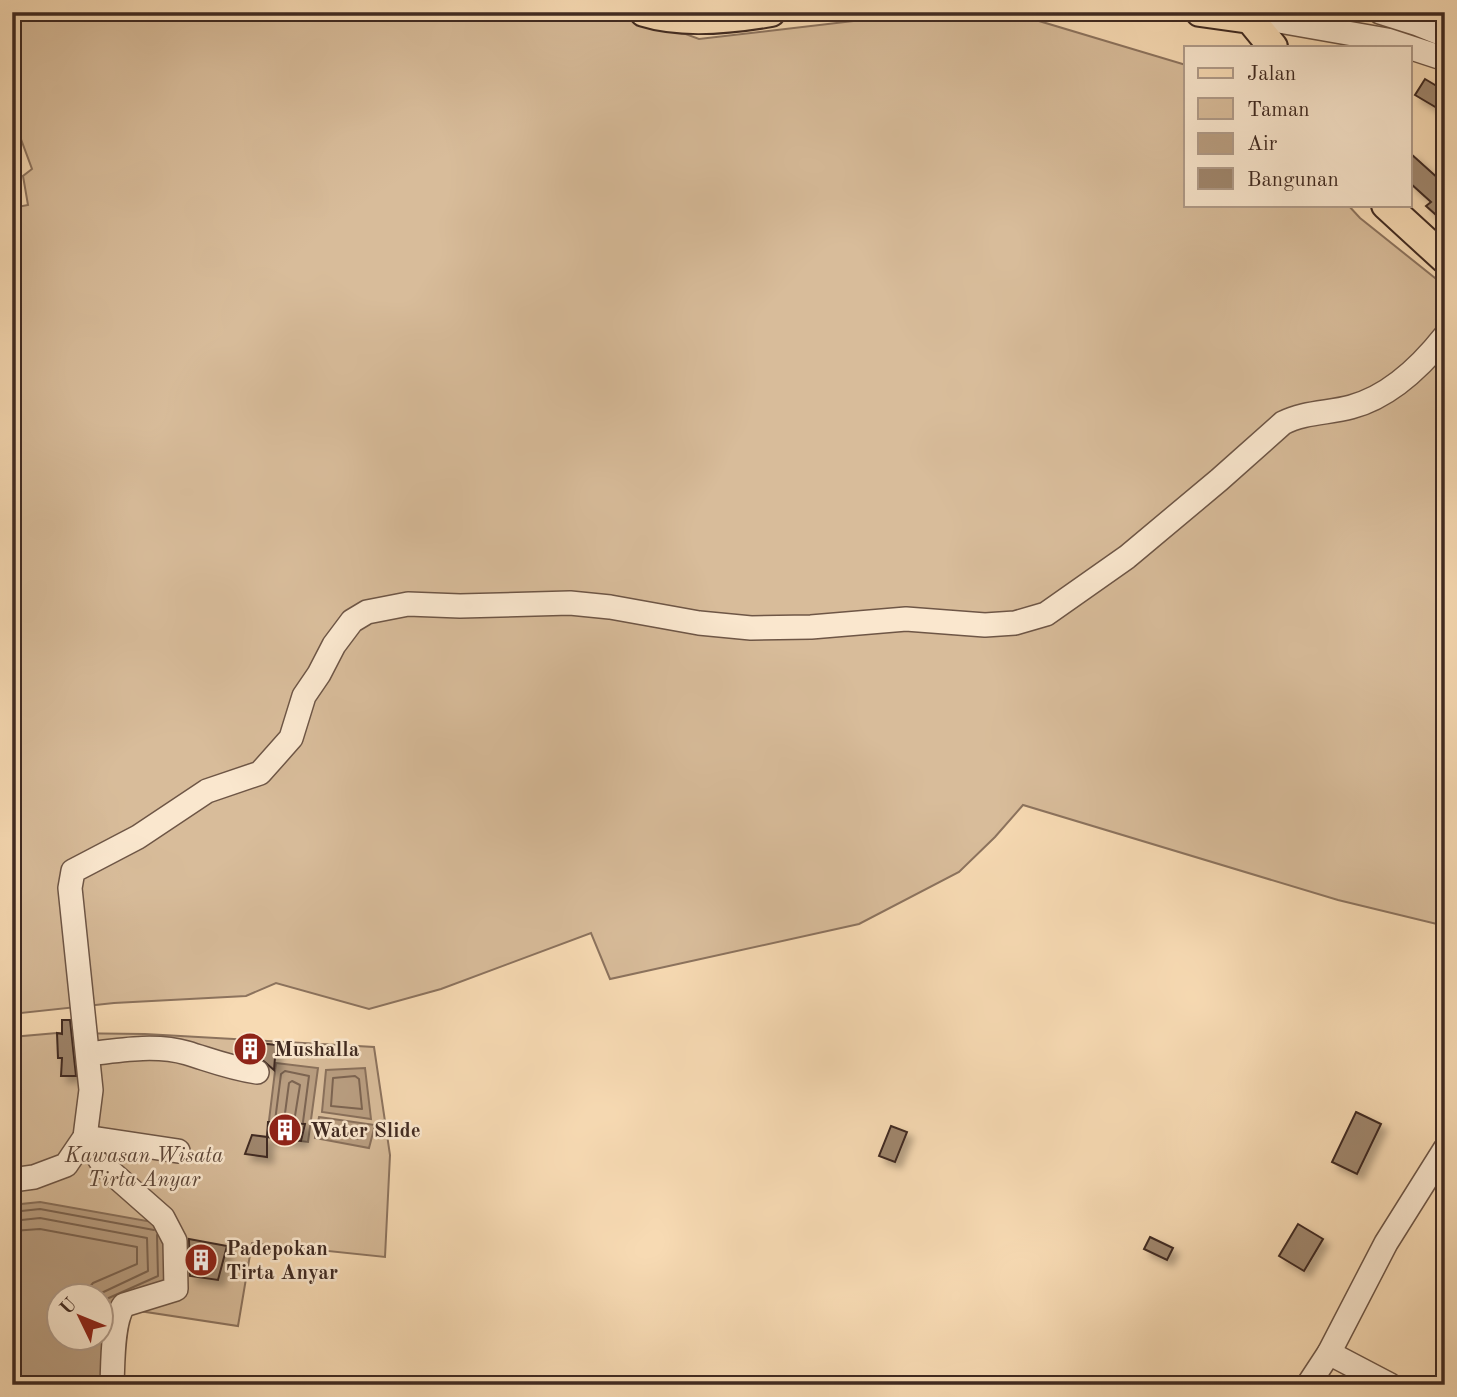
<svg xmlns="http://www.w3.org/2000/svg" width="1457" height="1397" font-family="'Old Standard TT',serif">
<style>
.green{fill:#d8bc9a;stroke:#8c735e;stroke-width:2;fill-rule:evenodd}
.water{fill:#b99e81;stroke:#89705b;stroke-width:2;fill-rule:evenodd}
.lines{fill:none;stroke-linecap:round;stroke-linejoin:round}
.shore{stroke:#7c6451;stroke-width:2}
.building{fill:#9f866d;stroke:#402a21;stroke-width:2;filter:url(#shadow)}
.minor-casing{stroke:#6e5646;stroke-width:26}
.major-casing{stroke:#402a21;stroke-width:32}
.minor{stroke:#fae7ce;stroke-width:23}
.major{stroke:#f7dab3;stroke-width:28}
.labels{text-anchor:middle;stroke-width:5;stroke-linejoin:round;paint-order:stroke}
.poi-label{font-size:21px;font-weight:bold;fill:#402a21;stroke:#fae7ce;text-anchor:start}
.park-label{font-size:21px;font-style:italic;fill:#5e4739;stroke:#fae7ce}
</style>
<defs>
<filter id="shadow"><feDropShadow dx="6" dy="6" stdDeviation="3.5" flood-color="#0004"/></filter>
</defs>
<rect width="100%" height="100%" fill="#f7dab3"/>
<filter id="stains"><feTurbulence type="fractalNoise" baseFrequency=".00286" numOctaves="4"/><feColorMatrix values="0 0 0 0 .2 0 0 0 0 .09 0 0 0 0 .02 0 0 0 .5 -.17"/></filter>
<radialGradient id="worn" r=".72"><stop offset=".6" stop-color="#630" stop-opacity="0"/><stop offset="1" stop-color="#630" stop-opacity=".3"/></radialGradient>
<!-- green -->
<g class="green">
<path d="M12,12h614l73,27 231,-27h79l177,53v140h162l12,13 85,68v640l-107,-26 -315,-95 -28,32 -36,35 -100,52 -249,55 -19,-46 -150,56 -72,20 -93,-26 -30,13 -132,7 -102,11v-806l16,-3 -5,-29 9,-7 -13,-35 -7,-1z"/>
<path d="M57,1033l88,1 229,13 16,108 -5,102 -133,-14 -14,83 -112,-17 -7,76h-107v-348zM60,1296h42v42h-42z"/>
</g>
<!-- water -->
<g class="water">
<path d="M276,1063l42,5 -10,74 -41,-5z"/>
<path d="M365,1068l6,51 -49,-7 4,-42z"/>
<path d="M319,1117l56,8 -6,23 -54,-10z"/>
<path d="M40,1202l124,22 2,57 -60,25 -3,79h-91v-180zM60,1296h42v42h-42z"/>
</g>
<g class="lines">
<!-- shore -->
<g class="shore">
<path d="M355,1076l4,3 3,30 -31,-3 2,-28z"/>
<path d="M275,1121l6,-47 4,-3 24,5 -6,46"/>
<path d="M284,1121l5,-38 3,-2 8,4 -6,37"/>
<path d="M328,1125l35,5 1,7 -3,2 -35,-6 -2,-5z"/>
<path d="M12,1212l28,-3 114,21"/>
<path d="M12,1221l28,-3 107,20 1,33 -53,25"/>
<path d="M12,1231l28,-2 97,18v17l-44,19 -11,13"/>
<path d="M102,1301l56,-25 -1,-41"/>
</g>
</g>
<!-- building -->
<g class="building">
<path d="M1425,79l20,12v5l-8,12 -22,-13z"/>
<path d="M1410,153l30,27 -2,2 5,5 2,-2v38l-19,-17 5,-4 -21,-19z"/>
<path d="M62,1020h8l6,56h-15l1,-18h-4l-1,-25 5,1z"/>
<path d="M241,1041l35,4 -2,25 -14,-12 -22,-4z"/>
<path d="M1356,1112l25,12 -24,50 -25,-12z"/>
<path d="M268,1122l37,2 -4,17 -34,-4z"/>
<path d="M891,1126l16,6 -12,30 -16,-6z"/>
<path d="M252,1135l15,2v20l-22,-3z"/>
<path d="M1298,1224l25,15 -19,32 -25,-15z"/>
<path d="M1150,1237l23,11 -6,12 -23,-11z"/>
<path d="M189,1239l38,7 -9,34 -28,-4z"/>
</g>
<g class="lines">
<defs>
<g id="minor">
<path d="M1254,12l-4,7 29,2 108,19 58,19"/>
<path d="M1380,12l38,12 27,11"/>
<path d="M88,1054c32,-4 68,-10 99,-1 26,8 43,15 70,19"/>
<path d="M85,1137l19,29 59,52 12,23 1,48 -52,16c-12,16 -11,59 -12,80"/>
<path d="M85,1137l93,14"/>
<path d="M12,1180l22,-3 32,-12 19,-28 6,-47 -21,-202 3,-17 65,-34 69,-46 53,-18 31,-35 13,-42 15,-22 15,-29 18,-24 15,-9 41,-8 52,2 110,-3 40,4 89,16 52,5 60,-1 95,-8 79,6 30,-2 31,-9 81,-57 92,-77 64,-57c21,-11 46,-10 68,-16 38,-10 71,-42 94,-71"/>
<path d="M1329,1353l61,32"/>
<path d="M1308,1385l21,-32 57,-110 59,-94"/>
</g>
<g id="major">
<path d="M644,12c38,12 87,7 127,0"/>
<path d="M1200,12l50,7 23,28"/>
<path d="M1386,205l59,54"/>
</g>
</defs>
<!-- minor casing -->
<use href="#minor" class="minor-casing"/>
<!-- major casing -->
<use href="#major" class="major-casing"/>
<!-- minor -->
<use href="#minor" class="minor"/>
<!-- major -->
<use href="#major" class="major"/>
</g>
<!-- icons -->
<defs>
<symbol id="building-disc" viewBox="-11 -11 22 22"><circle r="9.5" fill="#8f2418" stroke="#fae7ce"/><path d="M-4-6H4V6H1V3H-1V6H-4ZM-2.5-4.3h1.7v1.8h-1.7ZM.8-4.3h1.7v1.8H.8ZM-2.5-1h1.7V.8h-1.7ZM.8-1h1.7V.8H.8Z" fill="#fff"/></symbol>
</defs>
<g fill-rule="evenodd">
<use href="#building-disc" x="231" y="1030" width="38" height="38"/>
<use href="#building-disc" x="266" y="1111" width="38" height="38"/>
<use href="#building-disc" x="182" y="1241" width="38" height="38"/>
</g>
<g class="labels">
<!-- poi labels -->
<g class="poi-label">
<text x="274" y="1056">Mushalla</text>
<text x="310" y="1137">Water Slide</text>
<text x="226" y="1255">Padepokan<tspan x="226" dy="24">Tirta Anyar</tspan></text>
</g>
<!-- park labels -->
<g class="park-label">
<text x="144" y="1162">Kawasan Wisata<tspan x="144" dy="24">Tirta Anyar</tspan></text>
</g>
</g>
<!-- margin -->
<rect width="1457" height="1397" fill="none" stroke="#f7dab3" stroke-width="42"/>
<rect x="14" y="14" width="1429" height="1369" fill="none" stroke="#402a21" stroke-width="3.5"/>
<rect x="21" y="21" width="1415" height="1355" fill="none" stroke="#402a21" stroke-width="2"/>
<!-- legend -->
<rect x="1184" y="46" width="228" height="161" fill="#fae7ce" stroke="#b09b89" stroke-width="2"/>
<rect x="1198" y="68" width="35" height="10" fill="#f7dab3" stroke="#b09b89" stroke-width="2"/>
<text x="1247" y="80" font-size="21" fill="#402a21">Jalan</text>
<rect x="1198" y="98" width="35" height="21" fill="#d8bc9a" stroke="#b09b89" stroke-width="2"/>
<text x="1247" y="116" font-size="21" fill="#402a21">Taman</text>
<rect x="1198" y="133" width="35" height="21" fill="#b99e81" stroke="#b09b89" stroke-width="2"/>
<text x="1247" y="150" font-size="21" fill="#402a21">Air</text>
<rect x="1198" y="168" width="35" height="21" fill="#9f866d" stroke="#b09b89" stroke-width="2"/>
<text x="1247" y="186" font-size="21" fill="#402a21">Bangunan</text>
<!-- north arrow -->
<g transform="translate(80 1317) rotate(313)"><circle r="33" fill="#fae7ce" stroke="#b09b89" stroke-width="2"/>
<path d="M0-5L12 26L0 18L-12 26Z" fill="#8f2418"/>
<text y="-10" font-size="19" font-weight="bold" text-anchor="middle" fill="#402a21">U</text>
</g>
<rect width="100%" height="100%" filter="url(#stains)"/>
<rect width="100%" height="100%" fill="url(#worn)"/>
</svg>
